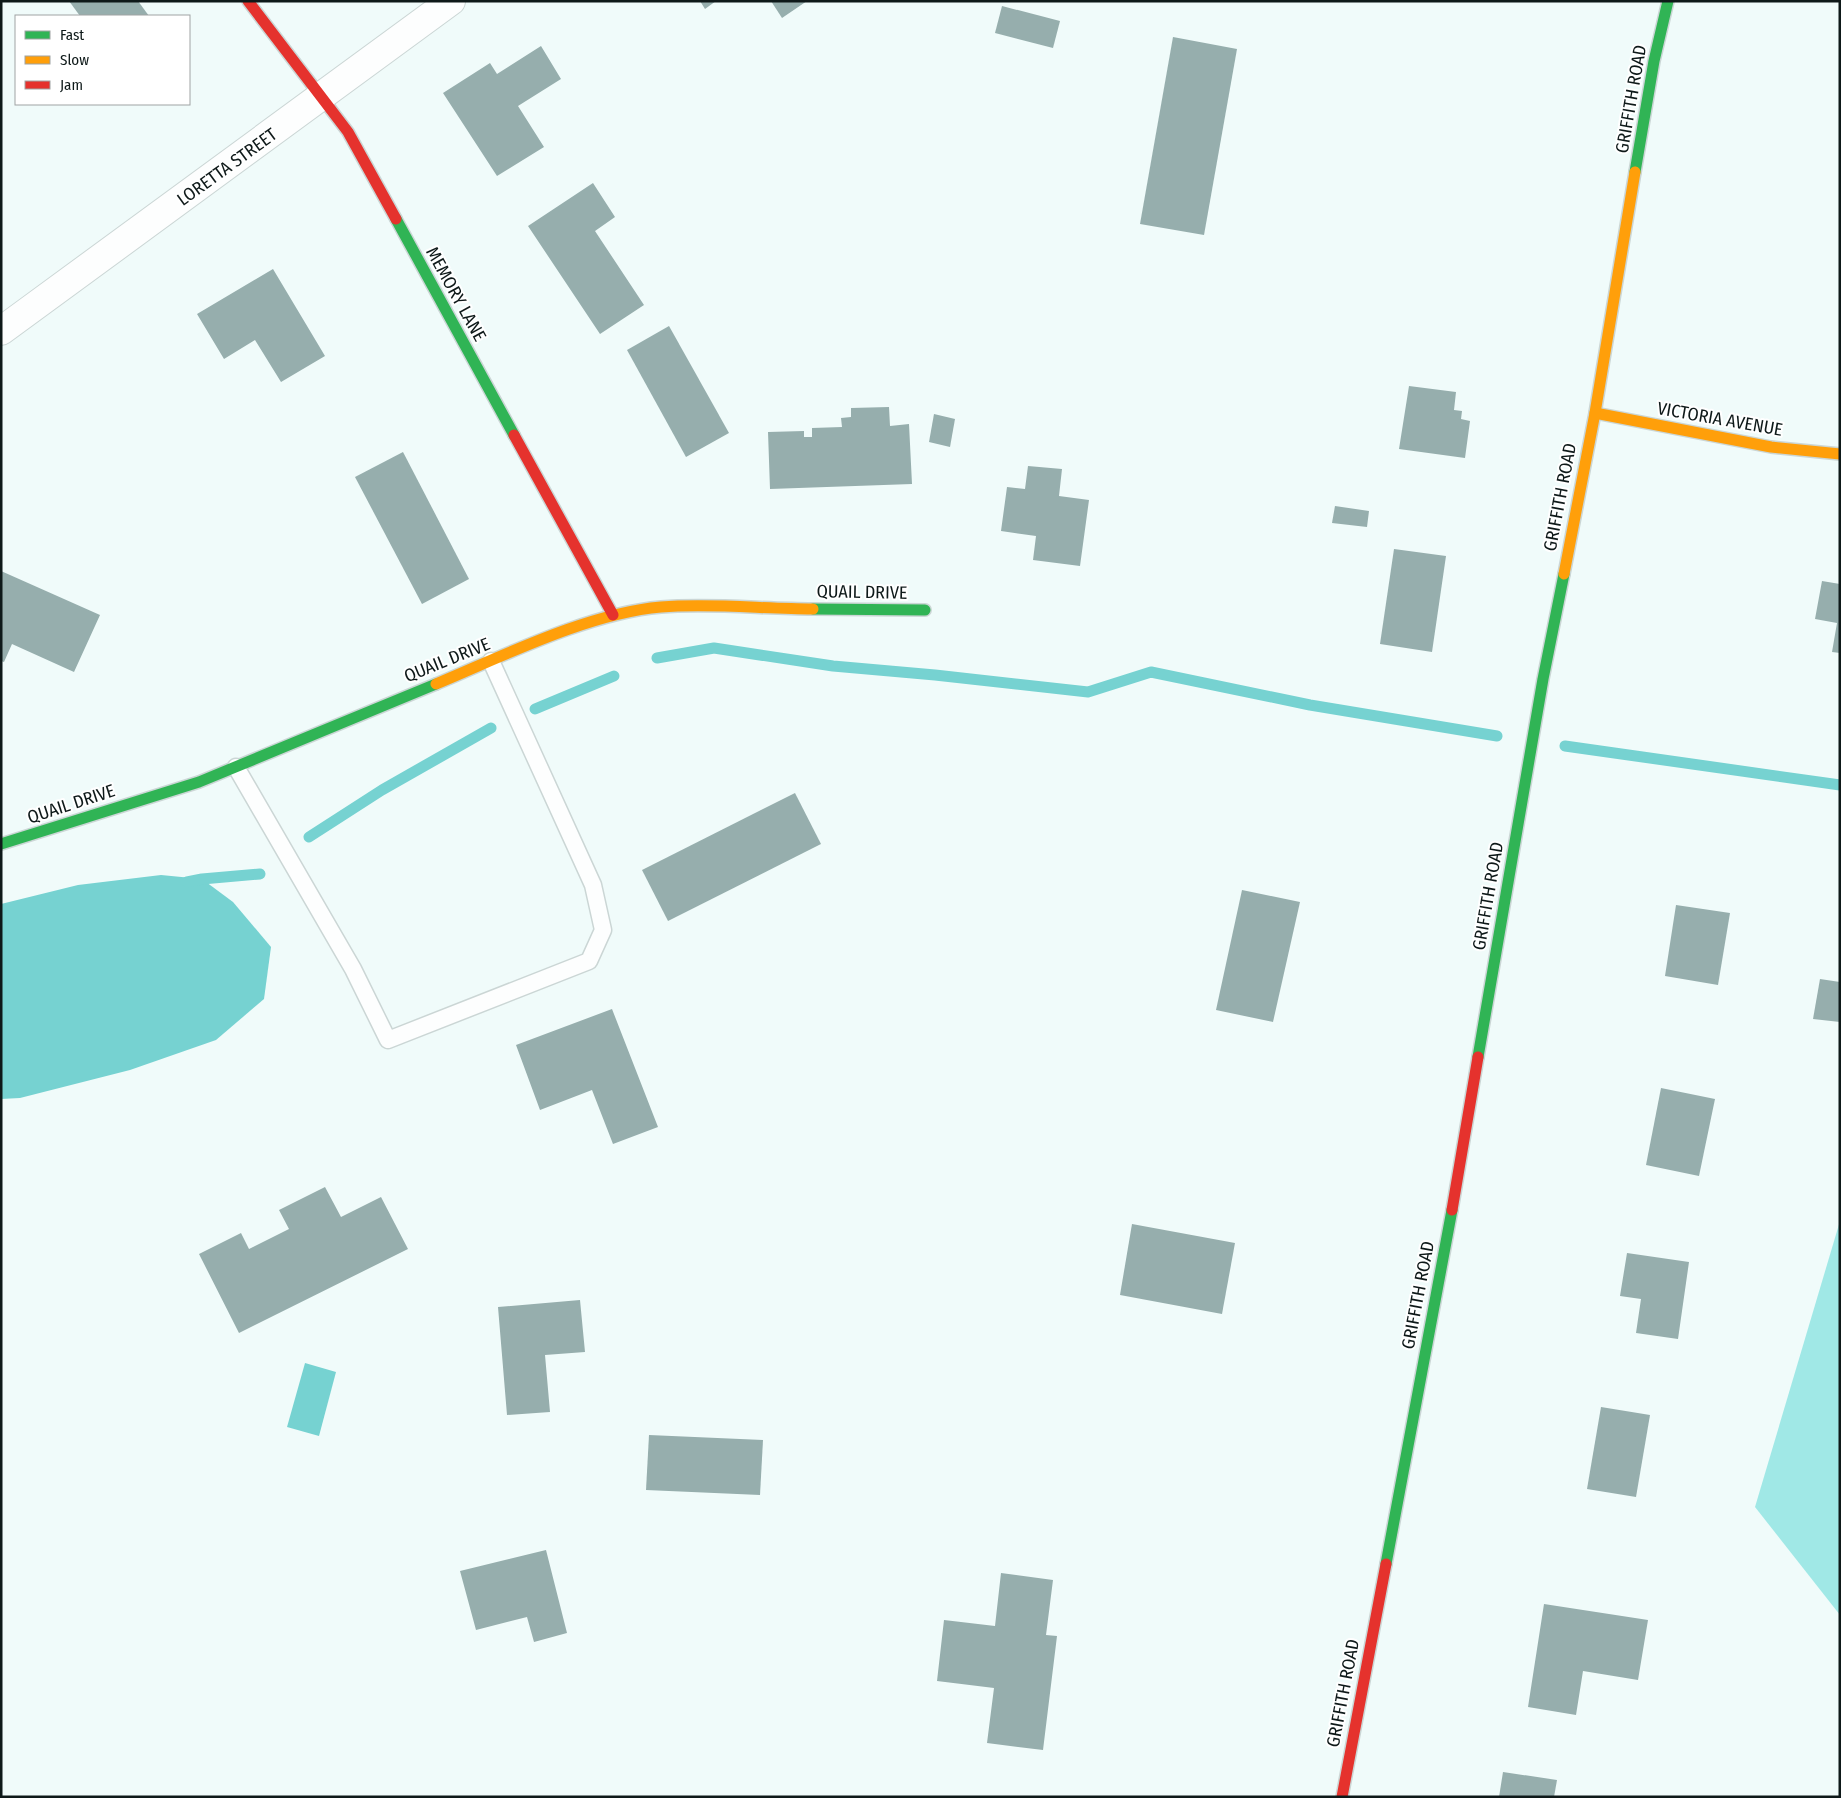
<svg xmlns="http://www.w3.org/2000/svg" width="1841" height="1798" font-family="'Fira Sans Condensed',sans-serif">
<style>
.forest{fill:#a0e8e6}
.water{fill:#76d2d1}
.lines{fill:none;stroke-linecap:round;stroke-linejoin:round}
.stream{stroke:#76d2d1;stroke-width:11}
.building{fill:#96aead}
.lane-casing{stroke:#cbd6d5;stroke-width:19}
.street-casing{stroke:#cbd6d5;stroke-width:30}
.fast-casing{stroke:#cbd6d5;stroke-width:14}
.slow-casing{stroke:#cbd6d5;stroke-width:14}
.jam-casing{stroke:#cbd6d5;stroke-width:14}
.lane{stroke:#fdfefe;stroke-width:16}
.street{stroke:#fdfefe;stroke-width:28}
.fast{stroke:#30b455;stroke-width:11}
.slow{stroke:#ff9f0a;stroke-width:11}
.jam{stroke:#e5322d;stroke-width:11}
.labels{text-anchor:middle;stroke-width:4;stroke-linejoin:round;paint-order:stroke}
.street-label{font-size:18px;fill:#0e1919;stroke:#fff}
</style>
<rect width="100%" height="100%" fill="#f0fbfa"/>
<!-- forest -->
<path class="forest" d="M1840,1221v394l-85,-108z"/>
<!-- water -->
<g class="water">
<path d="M161,875l41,4 31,23 38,45 -7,52 -48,41 -86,30 -110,28 -19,1v-195l77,-19z"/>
<path d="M305,1363l31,9 -17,64 -32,-9z"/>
</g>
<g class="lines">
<!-- stream -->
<g class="stream">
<path d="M657,658l57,-10 119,18 102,9 153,17 63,-20 159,33 187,31"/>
<path d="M535,709l79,-33"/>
<path d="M1565,746l275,39"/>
<path d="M309,837l73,-47 109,-62"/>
<path d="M187,882l15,-3 58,-5"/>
</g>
</g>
<!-- building -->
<g class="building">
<path d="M69,1h69l11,15h-69z"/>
<path d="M700,1h16l-11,8z"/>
<path d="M771,1h36l-25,17z"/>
<path d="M1002,6l58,15 -7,27 -58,-15z"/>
<path d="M1173,37l64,12 -33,186 -64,-11z"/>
<path d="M541,46l20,33 -43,27 26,41 -47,29 -54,-83 47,-30 7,11z"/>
<path d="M593,183l22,34 -20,14 49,74 -44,29 -72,-108z"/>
<path d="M273,269l52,87 -44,26 -26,-42 -31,19 -27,-45z"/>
<path d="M669,326l60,107 -43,24 -59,-107z"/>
<path d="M1409,386l47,6 -2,18 8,1 -1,8 9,2 -5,37 -66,-9z"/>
<path d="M889,407l1,19 19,-2 3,60 -142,5 -2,-57 36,-1v6h8v-9l30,-1 -1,-9 10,-1v-9z"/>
<path d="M934,414l21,5 -5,28 -21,-5z"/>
<path d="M403,452l66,127 -47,25 -67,-127z"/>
<path d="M1028,466l34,3 -3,27 30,4 -9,66 -47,-6 3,-24 -35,-5 6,-44 18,2z"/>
<path d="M1335,506l34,5 -2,16 -35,-4z"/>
<path d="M1394,549l52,7 -14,96 -52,-8z"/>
<path d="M1,571l99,44 -26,57 -62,-28 -8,18 -3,-1z"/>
<path d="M1822,581l18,3v69l-8,-1 5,-29 -22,-4z"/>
<path d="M795,793l26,51 -153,77 -26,-51z"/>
<path d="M1242,890l58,12 -27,120 -57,-12z"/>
<path d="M1676,905l54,8 -12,72 -53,-9z"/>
<path d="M1820,979l20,3v40l-27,-3z"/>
<path d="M612,1009l46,118 -45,17 -21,-54 -52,20 -24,-65z"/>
<path d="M1661,1088l54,11 -16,77 -53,-11z"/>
<path d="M325,1187l16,30 40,-20 27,52 -169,84 -40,-79 42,-21 8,16 40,-20 -10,-19z"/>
<path d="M1132,1224l103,19 -13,71 -102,-19z"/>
<path d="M1627,1253l62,9 -11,77 -42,-6 5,-34 -21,-3z"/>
<path d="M580,1300l5,52 -40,3 5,57 -43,3 -9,-108z"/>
<path d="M1601,1407l49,8 -14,82 -49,-8z"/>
<path d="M649,1435l114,5 -3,55 -114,-5z"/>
<path d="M546,1550l21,83 -33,9 -7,-25 -51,13 -16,-59z"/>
<path d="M1001,1573l52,7 -7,55 11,1 -14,114 -56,-7 7,-55 -57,-7 7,-61 51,6z"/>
<path d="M1544,1604l104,16 -10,60 -55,-9 -7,44 -48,-8z"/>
<path d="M1503,1772l54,8 -3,17h-55z"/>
</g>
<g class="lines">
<defs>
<path id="lane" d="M236,767l117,202 35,71 201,-79 14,-31 -10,-45 -102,-224"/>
<path id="street" d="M1,331l450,-330"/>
<g id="fast">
<path d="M1635,172l19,-111 14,-60"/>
<path d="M396,219l118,216"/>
<path d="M813,609l112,1"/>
<path d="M1,844l198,-62 237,-98"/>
<path d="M1478,1057l65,-378 21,-105"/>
<path d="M1386,1564l66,-354"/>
</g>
<g id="slow">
<path d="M1595,413l176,34 69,7"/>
<path d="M1564,574l31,-161 40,-241"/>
<path d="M436,684c67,-28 153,-71 225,-77 51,-4 101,2 152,2"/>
</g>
<g id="jam">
<path d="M248,1l100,131 48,87"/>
<path d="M514,435l99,180"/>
<path d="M1452,1210l26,-153"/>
<path d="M1342,1797l44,-233"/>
</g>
</defs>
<!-- lane casing -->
<use href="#lane" class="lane-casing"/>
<!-- street casing -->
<use href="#street" class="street-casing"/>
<!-- fast casing -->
<use href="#fast" class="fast-casing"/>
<!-- slow casing -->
<use href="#slow" class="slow-casing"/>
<!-- jam casing -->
<use href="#jam" class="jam-casing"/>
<!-- lane -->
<use href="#lane" class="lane"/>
<!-- street -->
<use href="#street" class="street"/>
<!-- fast -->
<use href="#fast" class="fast"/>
<!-- slow -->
<use href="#slow" class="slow"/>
<!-- jam -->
<use href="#jam" class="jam"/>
</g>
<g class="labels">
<!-- street labels -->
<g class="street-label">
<text transform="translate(1631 99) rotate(-80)" y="6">GRIFFITH ROAD</text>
<text transform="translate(227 167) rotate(-36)" y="6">LORETTA STREET</text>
<text transform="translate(456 294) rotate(61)" y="6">MEMORY LANE</text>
<text transform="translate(1720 419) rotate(10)" y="6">VICTORIA AVENUE</text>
<text transform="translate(1560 497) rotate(-79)" y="6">GRIFFITH ROAD</text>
<text transform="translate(862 592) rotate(1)" y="6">QUAIL DRIVE</text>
<text transform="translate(447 660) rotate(-22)" y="6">QUAIL DRIVE</text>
<text transform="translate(71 804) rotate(-18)" y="6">QUAIL DRIVE</text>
<text transform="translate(1488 896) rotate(-80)" y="6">GRIFFITH ROAD</text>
<text transform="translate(1418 1295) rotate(-79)" y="6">GRIFFITH ROAD</text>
<text transform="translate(1343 1693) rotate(-79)" y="6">GRIFFITH ROAD</text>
</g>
</g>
<!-- border -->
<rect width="1841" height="1798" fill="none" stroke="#0e1919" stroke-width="5"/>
<!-- legend -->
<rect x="15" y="15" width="175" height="90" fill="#ffffff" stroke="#9fa3a3"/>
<rect x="25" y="31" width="25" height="8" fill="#30b455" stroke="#9fa3a3"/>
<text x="60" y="40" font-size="15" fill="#0e1919">Fast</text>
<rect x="25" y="56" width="25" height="8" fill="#ff9f0a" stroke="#9fa3a3"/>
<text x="60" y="65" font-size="15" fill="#0e1919">Slow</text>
<rect x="25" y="81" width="25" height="8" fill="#e5322d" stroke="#9fa3a3"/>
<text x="60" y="90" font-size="15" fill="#0e1919">Jam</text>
</svg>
